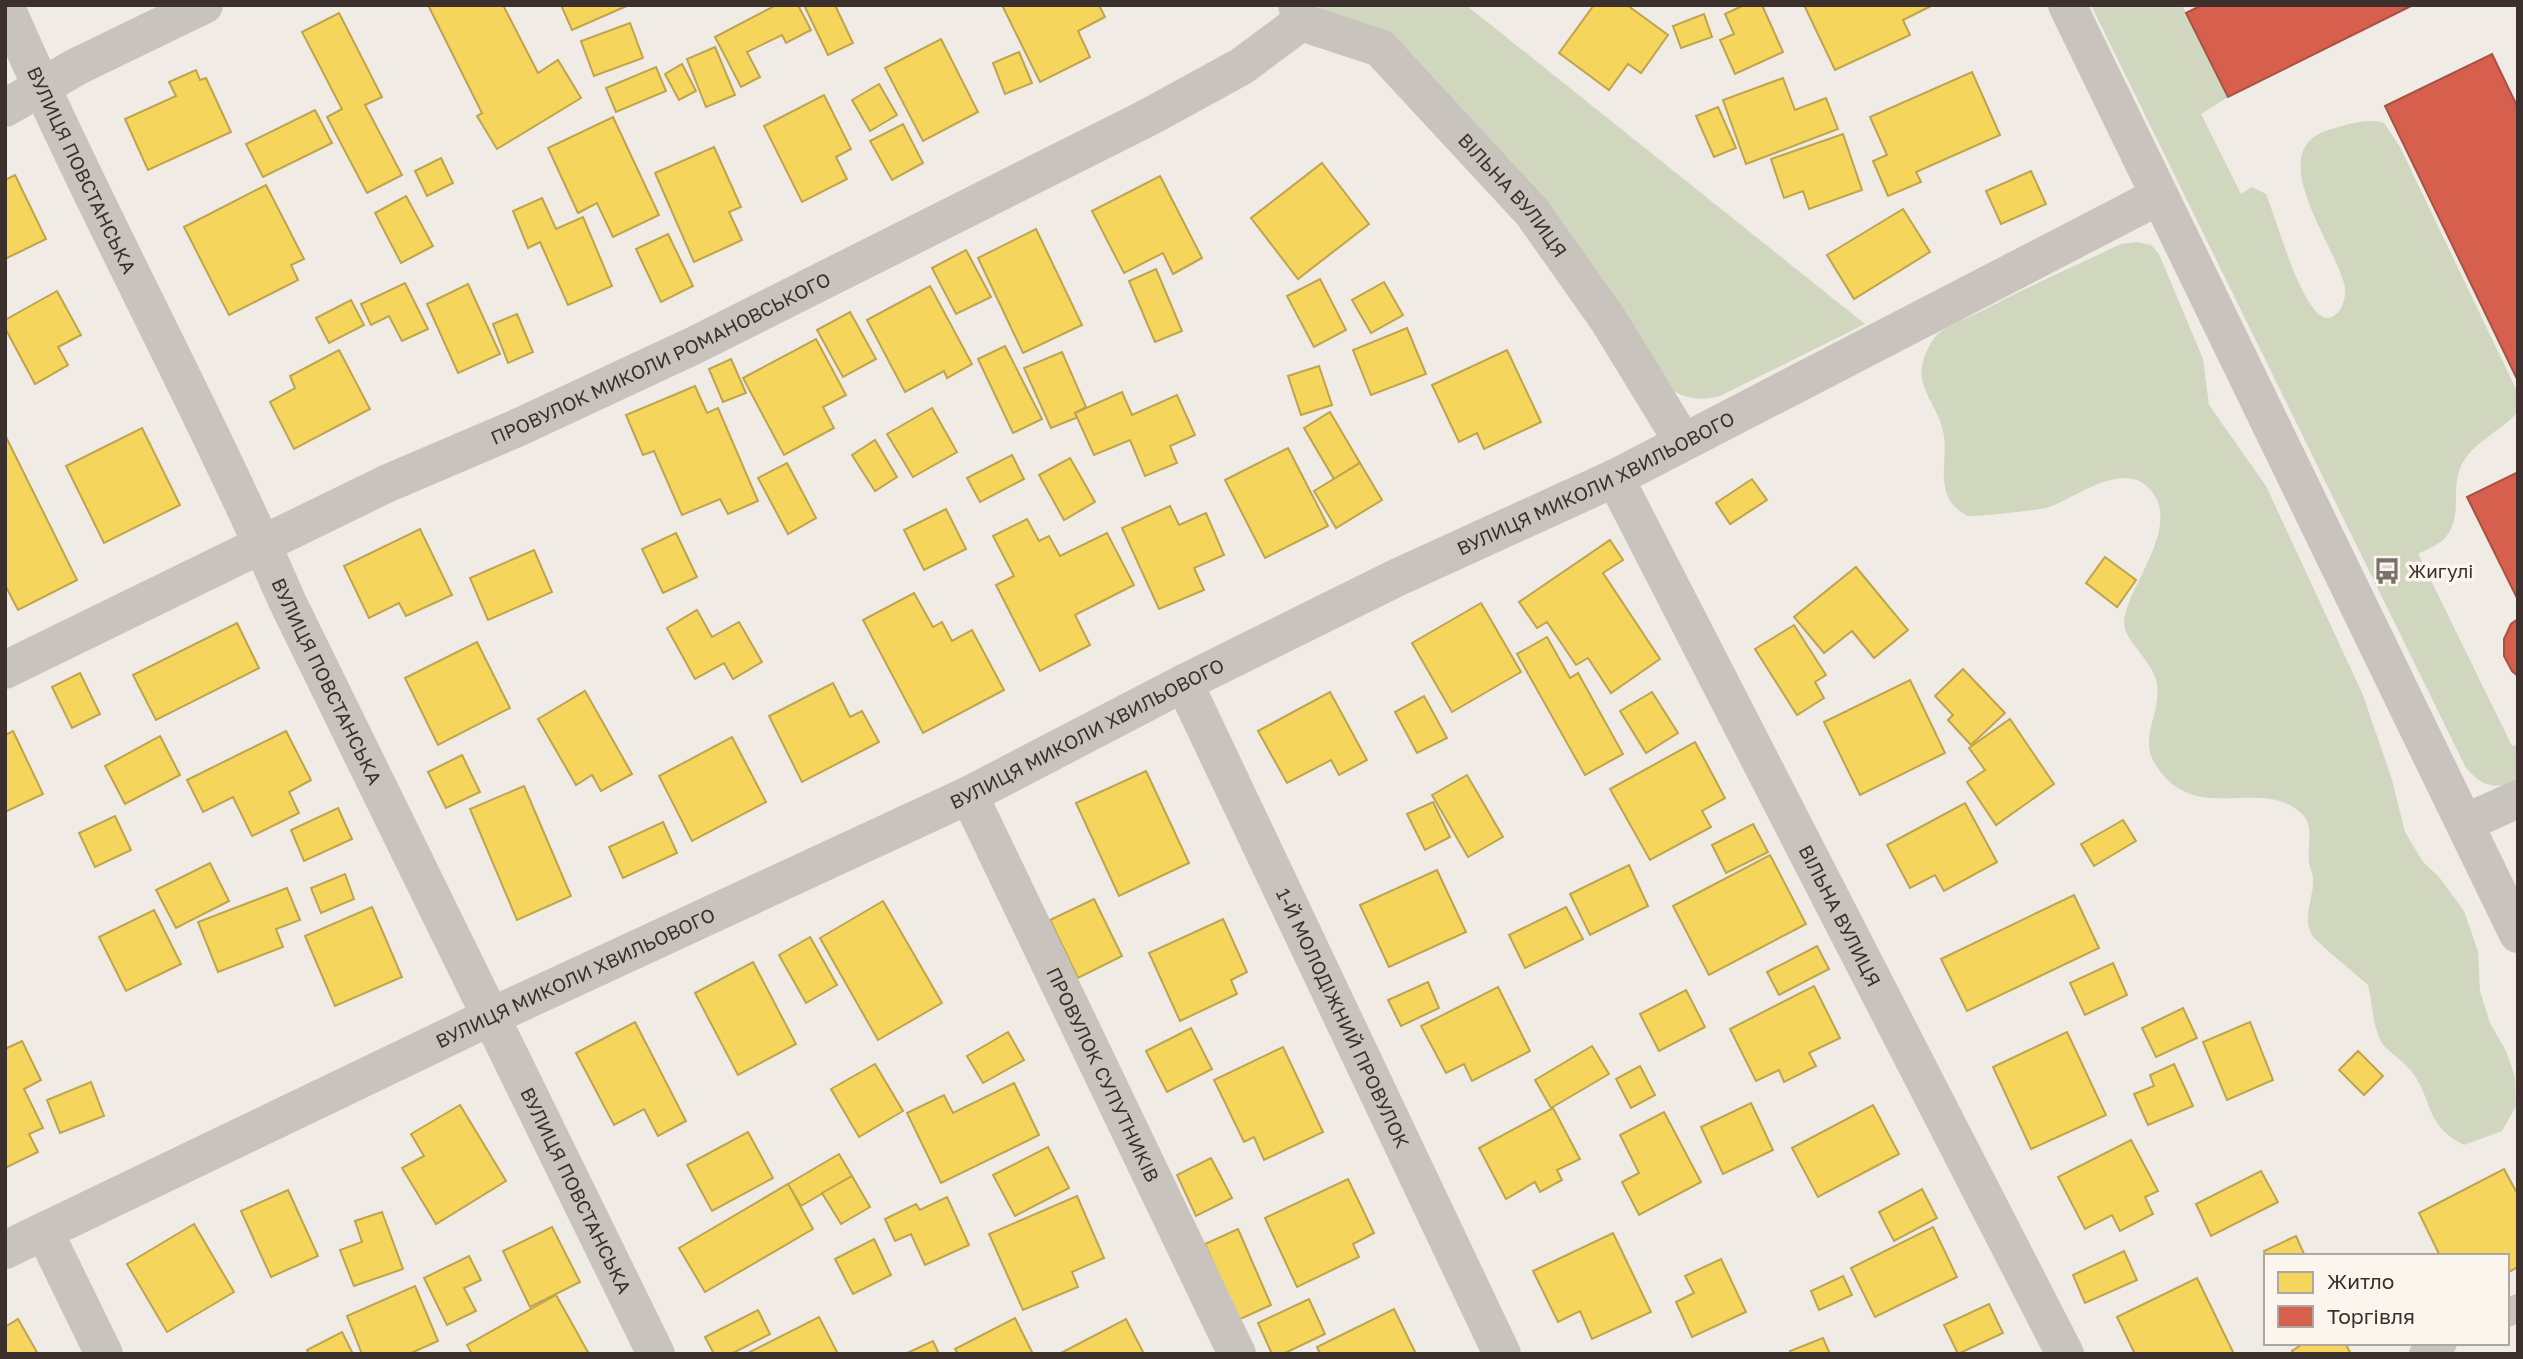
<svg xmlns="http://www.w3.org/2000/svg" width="2523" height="1359" font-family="'Golos Text',sans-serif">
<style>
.green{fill:#d1d6bf}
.homes{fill:#f6d55c;stroke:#bea44d;stroke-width:2}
.shops{fill:#d6604d;stroke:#a85243;stroke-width:2}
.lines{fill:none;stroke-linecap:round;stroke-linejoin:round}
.service{stroke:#c9c3be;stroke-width:28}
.minor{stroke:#c9c3be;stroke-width:38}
.tertiary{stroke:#c9c3be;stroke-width:38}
.labels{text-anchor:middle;stroke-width:7;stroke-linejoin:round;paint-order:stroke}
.street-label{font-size:19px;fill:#3b302b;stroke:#fbf5ee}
.poi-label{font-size:19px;fill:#3b302b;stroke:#fbf5ee;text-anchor:start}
</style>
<rect width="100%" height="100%" fill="#f0ebe5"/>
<!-- green -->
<g class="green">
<path d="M1316,5h150l399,319 -145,72c-57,15 -74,-38 -99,-78z"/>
<path d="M2091,5h91l46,92 -27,17 40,80 11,-7 14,7c12,31 28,89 47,114 16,23 34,1 32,-20 -6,-39 -88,-140 -13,-159 18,-5 35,-11 52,-6l16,24 118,246 -2,21c-16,17 -40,27 -53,48 -15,25 3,57 -21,79 -6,5 -17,9 -24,13l94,192 6,-2v39c-25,5 -34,5 -52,-15z"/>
<path d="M2137,242l14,3 8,9 44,105 6,46 57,81 97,209 29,85 13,52 18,30 16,15 25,34 14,40 2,40 10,32 16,28 9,26 1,29 -14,25 -38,14c-39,-20 -30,-41 -51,-72 -8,-11 -25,-21 -31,-30 -10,-18 -9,-38 -14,-58 -10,-9 -53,-44 -56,-50 -10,-18 2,-37 1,-56 0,-6 -4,-12 -4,-18 -2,-16 6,-36 -8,-48 -41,-38 -108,16 -147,-51 -16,-27 12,-56 1,-85 -6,-17 -27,-36 -30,-48 -8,-30 52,-91 31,-131 -24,-45 -77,-2 -107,9 -7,3 -75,10 -81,9 -5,-2 -12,-8 -15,-11 -17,-22 -4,-49 -10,-74 -4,-22 -25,-41 -21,-65 2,-10 9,-27 17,-33 13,-10 31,-16 45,-23 45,-24 91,-44 137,-66z"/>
</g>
<!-- homes -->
<g class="homes">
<path d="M428,5h75l35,68 20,-13 23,38 -84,51 -20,-33 5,-3z"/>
<path d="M561,5h68l-57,25z"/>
<path d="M776,5h22l13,25 -25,13 -4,-8 -35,17 13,25 -19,10 -26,-50z"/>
<path d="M804,5h31l18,38 -25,12z"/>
<path d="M1002,5h97l6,12 -27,14 12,26 -50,25z"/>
<path d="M1594,5h33l41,30 -27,38 -13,-9 -19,26 -50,-37z"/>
<path d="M1744,5h18l21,47 -48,22 -15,-34 14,-6 -9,-20z"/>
<path d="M1808,5h125l-30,15 7,15 -75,35 -30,-63z"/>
<path d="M339,13l43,84 -17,8 37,70 -35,18 -40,-76 15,-8 -40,-77z"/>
<path d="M1704,14l8,23 -31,11 -8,-22z"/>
<path d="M630,23l13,35 -49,18 -13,-35z"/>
<path d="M941,39l37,73 -55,29 -38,-73z"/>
<path d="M715,47l20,48 -29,12 -19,-48z"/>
<path d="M1019,52l13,31 -27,11 -12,-31z"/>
<path d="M682,64l14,27 -17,9 -14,-26z"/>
<path d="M656,67l10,24 -50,21 -10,-24z"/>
<path d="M196,70l4,10 6,-2 25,54 -83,38 -23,-51 51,-23 -7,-14z"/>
<path d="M1972,72l28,63 -84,37 5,10 -33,14 -15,-35 14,-6 -17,-38z"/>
<path d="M1783,78l12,32 31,-12 12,31 -92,35 -23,-64z"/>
<path d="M879,84l18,31 -27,16 -18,-31z"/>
<path d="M824,95l27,54 -15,8 11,22 -45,23 -38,-76z"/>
<path d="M1718,107l18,41 -22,9 -18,-41z"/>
<path d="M315,110l17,33 -69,34 -17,-33z"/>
<path d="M613,117l46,98 -46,22 -16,-34 -19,10 -30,-65z"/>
<path d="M903,124l20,39 -31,17 -22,-39z"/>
<path d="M1843,134l19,56 -53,19 -6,-18 -19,7 -13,-39z"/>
<path d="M714,147l27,60 -12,5 13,28 -48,22 -39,-89z"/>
<path d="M441,158l12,25 -26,13 -12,-25z"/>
<path d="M1322,163l47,61 -71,55 -47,-61z"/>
<path d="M2031,171l15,33 -45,20 -15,-33z"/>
<path d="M15,175l31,64 -41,20v-79z"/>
<path d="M1160,176l42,82 -29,16 -10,-21 -39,20 -32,-62z"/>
<path d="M266,185l38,74 -13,6 7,15 -69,35 -45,-88z"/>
<path d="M406,196l27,50 -32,17 -26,-50z"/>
<path d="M542,198l14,31 27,-12 29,69 -44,19 -28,-63 -12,6 -15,-37z"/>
<path d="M1903,209l27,43 -76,47 -27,-44z"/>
<path d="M1036,229l46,96 -59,28 -45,-95z"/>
<path d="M668,234l25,52 -32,16 -25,-53z"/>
<path d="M966,250l25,47 -35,17 -24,-46z"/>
<path d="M1156,269l26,62 -27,11 -26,-61z"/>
<path d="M1320,279l26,51 -32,17 -27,-51z"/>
<path d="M1384,282l19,33 -32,18 -19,-33z"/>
<path d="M405,283l23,46 -26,12 -13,-25 -18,9 -10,-21z"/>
<path d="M468,284l32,70 -42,19 -31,-69z"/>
<path d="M930,286l42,78 -25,14 -3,-7 -39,21 -38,-72z"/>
<path d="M57,291l24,44 -23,12 10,18 -33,19 -30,-56v-8z"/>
<path d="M351,300l13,25 -35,18 -13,-25z"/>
<path d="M850,312l26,47 -33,18 -26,-47z"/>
<path d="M517,314l16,38 -25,11 -15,-39z"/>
<path d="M1407,328l19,46 -55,21 -18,-45z"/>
<path d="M816,339l30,56 -23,12 11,21 -50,27 -41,-77z"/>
<path d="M1005,346l37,73 -29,14 -35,-74z"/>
<path d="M339,350l31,59 -76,40 -24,-47 25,-14 -5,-12z"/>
<path d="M1507,350l34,72 -57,27 -7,-16 -18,9 -27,-57z"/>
<path d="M1062,352l24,55 -11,6 3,4 -27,11 -27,-60z"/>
<path d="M731,359l15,34 -23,9 -14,-33z"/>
<path d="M1319,366l13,39 -31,10 -13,-39z"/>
<path d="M695,386l12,27 11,-5 40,93 -30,13 -8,-15 -38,16 -28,-64 -11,4 -17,-40z"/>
<path d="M1122,392l10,23 45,-20 18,40 -25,11 7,17 -32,13 -15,-36 -36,15 -19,-42z"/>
<path d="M932,408l25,44 -44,25 -26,-43z"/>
<path d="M1330,412l30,51 -26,16 -30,-51z"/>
<path d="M142,428l38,77 -76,38 -38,-77z"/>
<path d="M5,435l72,145 -59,30 -13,-25z"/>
<path d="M875,440l22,37 -22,14 -23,-36z"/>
<path d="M1288,448l40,78 -63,32 -40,-78z"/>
<path d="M1012,455l12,24 -44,23 -13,-24z"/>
<path d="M1070,458l25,44 -31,18 -25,-45z"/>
<path d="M787,463l29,55 -28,16 -30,-56z"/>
<path d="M1360,463l22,37 -46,28 -22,-37z"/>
<path d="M1752,479l15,21 -37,24 -14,-21z"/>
<path d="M1170,506l9,19 27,-12 18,42 -30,13 10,22 -45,19 -37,-81z"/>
<path d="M946,509l20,40 -42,21 -20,-40z"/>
<path d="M1027,519l12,22 10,-5 11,20 47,-23 27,52 -59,30 15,30 -50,26 -44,-86 18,-9 -21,-40z"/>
<path d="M420,529l32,66 -46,21 -7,-13 -30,15 -25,-52z"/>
<path d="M676,533l21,44 -34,16 -21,-44z"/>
<path d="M1610,540l13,20 -20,13 57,86 -49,34 -23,-35 -12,7 -29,-43 -10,6 -18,-26z"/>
<path d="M534,550l18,42 -64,28 -18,-42z"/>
<path d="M2105,557l31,23 -19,27 -31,-24z"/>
<path d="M1856,567l52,63 -34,28 -22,-27 -28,22 -30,-36z"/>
<path d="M914,593l19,34 9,-5 10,19 20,-11 32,60 -81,43 -60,-113z"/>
<path d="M1481,603l40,69 -69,40 -40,-69z"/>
<path d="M697,610l15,27 27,-15 23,40 -29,17 -9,-16 -29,16 -28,-51z"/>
<path d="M237,623l22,45 -103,52 -23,-45z"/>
<path d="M1794,625l32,50 -11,7 9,16 -27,17 -42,-66z"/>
<path d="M1547,637l23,41 8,-5 45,81 -38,21 -68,-121z"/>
<path d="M477,642l33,66 -72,37 -33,-67z"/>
<path d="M1963,669l42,44 -34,32 -23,-25 5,-5 -18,-19z"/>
<path d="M80,673l20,41 -28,14 -20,-41z"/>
<path d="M1910,680l35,73 -85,42 -36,-73z"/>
<path d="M833,683l17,34 12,-6 17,31 -77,40 -33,-66z"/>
<path d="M585,691l47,83 -31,17 -9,-16 -16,10 -38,-66z"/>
<path d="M1330,692l37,68 -28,15 -8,-15 -44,23 -29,-52z"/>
<path d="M1652,692l26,41 -32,20 -26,-42z"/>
<path d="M1424,696l23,42 -30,15 -22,-41z"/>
<path d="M2010,719l44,65 -58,41 -29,-43 18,-12 -16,-22z"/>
<path d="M13,731l30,63 -38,18v-77z"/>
<path d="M286,731l25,49 -22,12 10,21 -47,23 -19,-39 -30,15 -16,-32z"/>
<path d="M160,736l20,39 -55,29 -20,-38z"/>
<path d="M732,737l34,65 -74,39 -33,-65z"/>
<path d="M1695,742l30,56 -23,13 9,16 -61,33 -40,-71z"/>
<path d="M462,755l18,37 -34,16 -18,-36z"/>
<path d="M1146,771l43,92 -70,33 -43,-93z"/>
<path d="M1467,775l36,62 -35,20 -36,-62z"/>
<path d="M524,786l47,110 -54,24 -47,-111z"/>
<path d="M1433,802l17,35 -25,13 -18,-36z"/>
<path d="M1965,803l32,59 -53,29 -9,-16 -25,13 -23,-43z"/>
<path d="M338,808l14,31 -48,22 -13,-31z"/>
<path d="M115,816l16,34 -36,17 -16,-34z"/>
<path d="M2123,820l13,21 -42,25 -13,-22z"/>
<path d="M663,822l14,31 -54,25 -14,-31z"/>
<path d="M1753,824l15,28 -42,21 -14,-28z"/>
<path d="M1770,855l36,69 -97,51 -36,-69z"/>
<path d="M210,863l19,38 -53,27 -20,-38z"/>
<path d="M1629,865l19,41 -58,29 -20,-41z"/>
<path d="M1437,870l29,62 -77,35 -29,-62z"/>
<path d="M345,874l9,25 -33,14 -10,-25z"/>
<path d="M287,888l13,32 -24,9 7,18 -65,25 -20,-50z"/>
<path d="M2074,895l25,53 -132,63 -26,-52z"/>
<path d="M1094,899l28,57 -44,22 -28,-58z"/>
<path d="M883,901l59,102 -64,37 -58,-102z"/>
<path d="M372,907l30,70 -67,29 -30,-70z"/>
<path d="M1566,907l17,32 -58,29 -16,-33z"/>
<path d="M154,910l27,54 -55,27 -27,-54z"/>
<path d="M1223,919l24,53 -16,8 6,14 -57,27 -31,-68z"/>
<path d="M810,937l27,48 -31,18 -27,-48z"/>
<path d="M1817,946l12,23 -50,26 -12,-23z"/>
<path d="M753,962l43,82 -58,31 -43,-82z"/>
<path d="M2113,963l14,32 -42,20 -15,-32z"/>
<path d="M1428,982l11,26 -38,18 -13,-26z"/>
<path d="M1814,986l26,52 -31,15 7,13 -32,16 -5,-12 -23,11 -26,-52z"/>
<path d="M1498,987l32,64 -58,30 -8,-17 -18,9 -25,-47z"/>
<path d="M1686,990l19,37 -46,24 -19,-37z"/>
<path d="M2183,1008l14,30 -41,19 -14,-29z"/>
<path d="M635,1022l51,99 -28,15 -14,-27 -30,16 -38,-72z"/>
<path d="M2250,1022l23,58 -46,20 -24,-58z"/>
<path d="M1191,1028l21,41 -45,23 -21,-41z"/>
<path d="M1008,1032l16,28 -41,23 -16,-27z"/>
<path d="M2067,1032l39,83 -75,34 -38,-82z"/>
<path d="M22,1041l19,39 -17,9 19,39 -14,6 9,18 -33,16v-119z"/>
<path d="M1592,1046l17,28 -58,34 -16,-28z"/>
<path d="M1283,1047l40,85 -59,28 -10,-23 -10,5 -30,-62z"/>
<path d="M2358,1051l25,25 -19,19 -25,-25z"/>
<path d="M875,1064l28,47 -44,26 -28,-48z"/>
<path d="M2174,1064l19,42 -45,19 -14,-31 20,-8 -4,-11z"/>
<path d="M1640,1066l15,29 -24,13 -15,-29z"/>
<path d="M91,1082l13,34 -44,17 -13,-33z"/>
<path d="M1014,1083l25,52 -98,48 -34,-70 37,-18 9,18z"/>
<path d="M1751,1103l22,47 -50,24 -22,-47z"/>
<path d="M460,1105l46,76 -70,43 -34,-56 22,-12 -13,-22z"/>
<path d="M1873,1105l26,49 -81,43 -26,-49z"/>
<path d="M1553,1108l27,51 -23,11 5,10 -22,12 -5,-10 -29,17 -27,-51z"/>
<path d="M1664,1112l37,70 -62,33 -17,-33 17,-9 -19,-38z"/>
<path d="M748,1132l25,46 -61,33 -25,-46z"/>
<path d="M2131,1140l27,51 -13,6 8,17 -33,17 -8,-16 -27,14 -27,-52z"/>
<path d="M1048,1147l21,41 -54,28 -22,-41z"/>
<path d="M839,1154l13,22 -51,30 -13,-22z"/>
<path d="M1211,1158l21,40 -36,18 -19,-41z"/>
<path d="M2504,1169l14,26v72l-11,6v-17h-67l-21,-43z"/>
<path d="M2261,1171l17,31 -67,34 -15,-32z"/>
<path d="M852,1176l18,31 -29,17 -19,-31z"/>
<path d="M1348,1179l26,54 -21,11 6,13 -62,30 -32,-69z"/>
<path d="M788,1184l25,45 -108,63 -26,-44z"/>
<path d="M1922,1189l15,29 -43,23 -15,-29z"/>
<path d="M288,1190l30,66 -47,21 -30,-66z"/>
<path d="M1077,1196l27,62 -32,14 6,15 -55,23 -34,-76z"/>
<path d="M947,1197l22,48 -44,20 -14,-31 -16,7 -10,-22 31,-15 4,6z"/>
<path d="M382,1212l21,57 -49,17 -14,-36 22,-8 -7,-21z"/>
<path d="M194,1224l40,68 -67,40 -40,-68z"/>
<path d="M552,1227l28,55 -50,25 -27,-56z"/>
<path d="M1933,1227l24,50 -82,40 -24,-49z"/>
<path d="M1238,1229l33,76 -33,15 -33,-76z"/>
<path d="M1613,1233l38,79 -59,27 -12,-28 -22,11 -25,-51z"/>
<path d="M2296,1236l9,20h-39l-2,-5z"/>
<path d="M874,1239l17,36 -38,19 -18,-35z"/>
<path d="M2124,1251l13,29 -52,23 -12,-28z"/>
<path d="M469,1256l12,24 -17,8 12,23 -29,14 -23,-47z"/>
<path d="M1721,1259l25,53 -54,25 -16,-35 18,-9 -9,-17z"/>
<path d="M1843,1276l9,19 -33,15 -8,-19z"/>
<path d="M2197,1278l37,76h-99l-18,-37z"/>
<path d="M415,1286l23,55 -29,13h-47l-15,-38z"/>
<path d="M556,1295l33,59h-117l-5,-9z"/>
<path d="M1309,1299l16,35 -42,20h-11l-14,-31z"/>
<path d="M1989,1304l14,29 -45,21 -14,-29z"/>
<path d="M1394,1309l22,45h-96l-3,-7z"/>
<path d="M758,1310l12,24 -39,20h-17l-9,-17z"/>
<path d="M819,1317l19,37h-92z"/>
<path d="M1015,1318l18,36h-75l-3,-5z"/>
<path d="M18,1319l20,35h-33v-27z"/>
<path d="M1126,1319l18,35h-85z"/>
<path d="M342,1332l11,22h-44l-2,-4z"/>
<path d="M1823,1338l7,16h-39l-1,-3z"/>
<path d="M933,1341l6,13h-34z"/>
<path d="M2304,1343h41l6,11h-57l-2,-3z"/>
</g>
<!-- shops -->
<g class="shops">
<path d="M2202,5h211l-185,92 -42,-84z"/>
<path d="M2492,54l26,54v273l-133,-275z"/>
<path d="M2518,472v128l-51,-103z"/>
<path d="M2518,619v57l-6,-5 -8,-15v-17l7,-15z"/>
</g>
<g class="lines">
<!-- service -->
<g class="service">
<path d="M2507,1313l11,-5"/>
<path d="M2423,1354l20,-11"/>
</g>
<!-- minor -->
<g class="minor">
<path id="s1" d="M5,5c88,203 195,396 283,598l368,751"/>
<path id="s2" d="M1297,5l4,17 79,26 152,164 77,109 74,121"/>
<path d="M5,108l71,-41 128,-62"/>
<path id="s3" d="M1615,478l450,876"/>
<path id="s4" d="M5,670l381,-186 131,-56 178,-83 454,-228 93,-51 59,-44"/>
<path id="s5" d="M1184,683l318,671"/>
<path id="s6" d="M969,795l268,559"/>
<path d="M2465,823l53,-24"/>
<path d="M44,1231l60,123"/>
<path id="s7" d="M5,1250l487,-234 477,-221 215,-112 212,-105 219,-100 544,-282"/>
</g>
<!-- tertiary -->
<path class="tertiary" d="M2067,5l451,929"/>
</g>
<!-- icons -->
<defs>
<symbol id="bus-bare" viewBox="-9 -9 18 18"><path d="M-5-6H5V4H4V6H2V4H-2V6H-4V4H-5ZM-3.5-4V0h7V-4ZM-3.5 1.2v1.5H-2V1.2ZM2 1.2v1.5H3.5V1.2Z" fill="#7a716c" stroke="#fbf5ee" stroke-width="2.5" paint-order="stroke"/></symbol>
</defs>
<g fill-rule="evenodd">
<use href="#bus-bare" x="2368" y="552" width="38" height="38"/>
</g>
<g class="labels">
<!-- street labels -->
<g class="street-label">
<text dy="7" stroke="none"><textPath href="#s1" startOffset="182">ВУЛИЦЯ ПОВСТАНСЬКА</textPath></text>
<text dy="7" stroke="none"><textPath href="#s2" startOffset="299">ВІЛЬНА ВУЛИЦЯ</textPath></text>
<text dy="7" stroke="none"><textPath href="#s4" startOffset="726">ПРОВУЛОК МИКОЛИ РОМАНОВСЬКОГО</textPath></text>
<text dy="7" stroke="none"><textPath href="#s7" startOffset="1766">ВУЛИЦЯ МИКОЛИ ХВИЛЬОВОГО</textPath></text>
<text dy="7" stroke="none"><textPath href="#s1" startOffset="749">ВУЛИЦЯ ПОВСТАНСЬКА</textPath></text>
<text dy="7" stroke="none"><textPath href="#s7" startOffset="1199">ВУЛИЦЯ МИКОЛИ ХВИЛЬОВОГО</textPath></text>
<text dy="7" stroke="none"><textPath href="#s3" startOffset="492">ВІЛЬНА ВУЛИЦЯ</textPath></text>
<text dy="7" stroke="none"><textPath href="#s7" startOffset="632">ВУЛИЦЯ МИКОЛИ ХВИЛЬОВОГО</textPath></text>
<text dy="7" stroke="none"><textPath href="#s5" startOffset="371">1-Й МОЛОДІЖНИЙ ПРОВУЛОК</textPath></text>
<text dy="7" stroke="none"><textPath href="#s6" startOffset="310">ПРОВУЛОК СУПУТНИКІВ</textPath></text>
<text dy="7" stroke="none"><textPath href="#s1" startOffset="1316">ВУЛИЦЯ ПОВСТАНСЬКА</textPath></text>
</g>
<!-- poi labels -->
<g class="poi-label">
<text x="2408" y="578">Жигулі</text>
</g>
</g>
<!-- border -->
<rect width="2523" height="1359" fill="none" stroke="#3b302b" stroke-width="14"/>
<!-- legend -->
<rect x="2264" y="1254" width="245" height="91" fill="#fbf5ee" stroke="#aea6a0" stroke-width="2"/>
<rect x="2278" y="1272" width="35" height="21" fill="#f6d55c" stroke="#aea6a0" stroke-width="2"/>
<text x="2327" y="1289" font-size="21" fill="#3b302b">Житло</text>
<rect x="2278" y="1306" width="35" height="21" fill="#d6604d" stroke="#aea6a0" stroke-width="2"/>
<text x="2327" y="1324" font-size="21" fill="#3b302b">Торгівля</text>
</svg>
